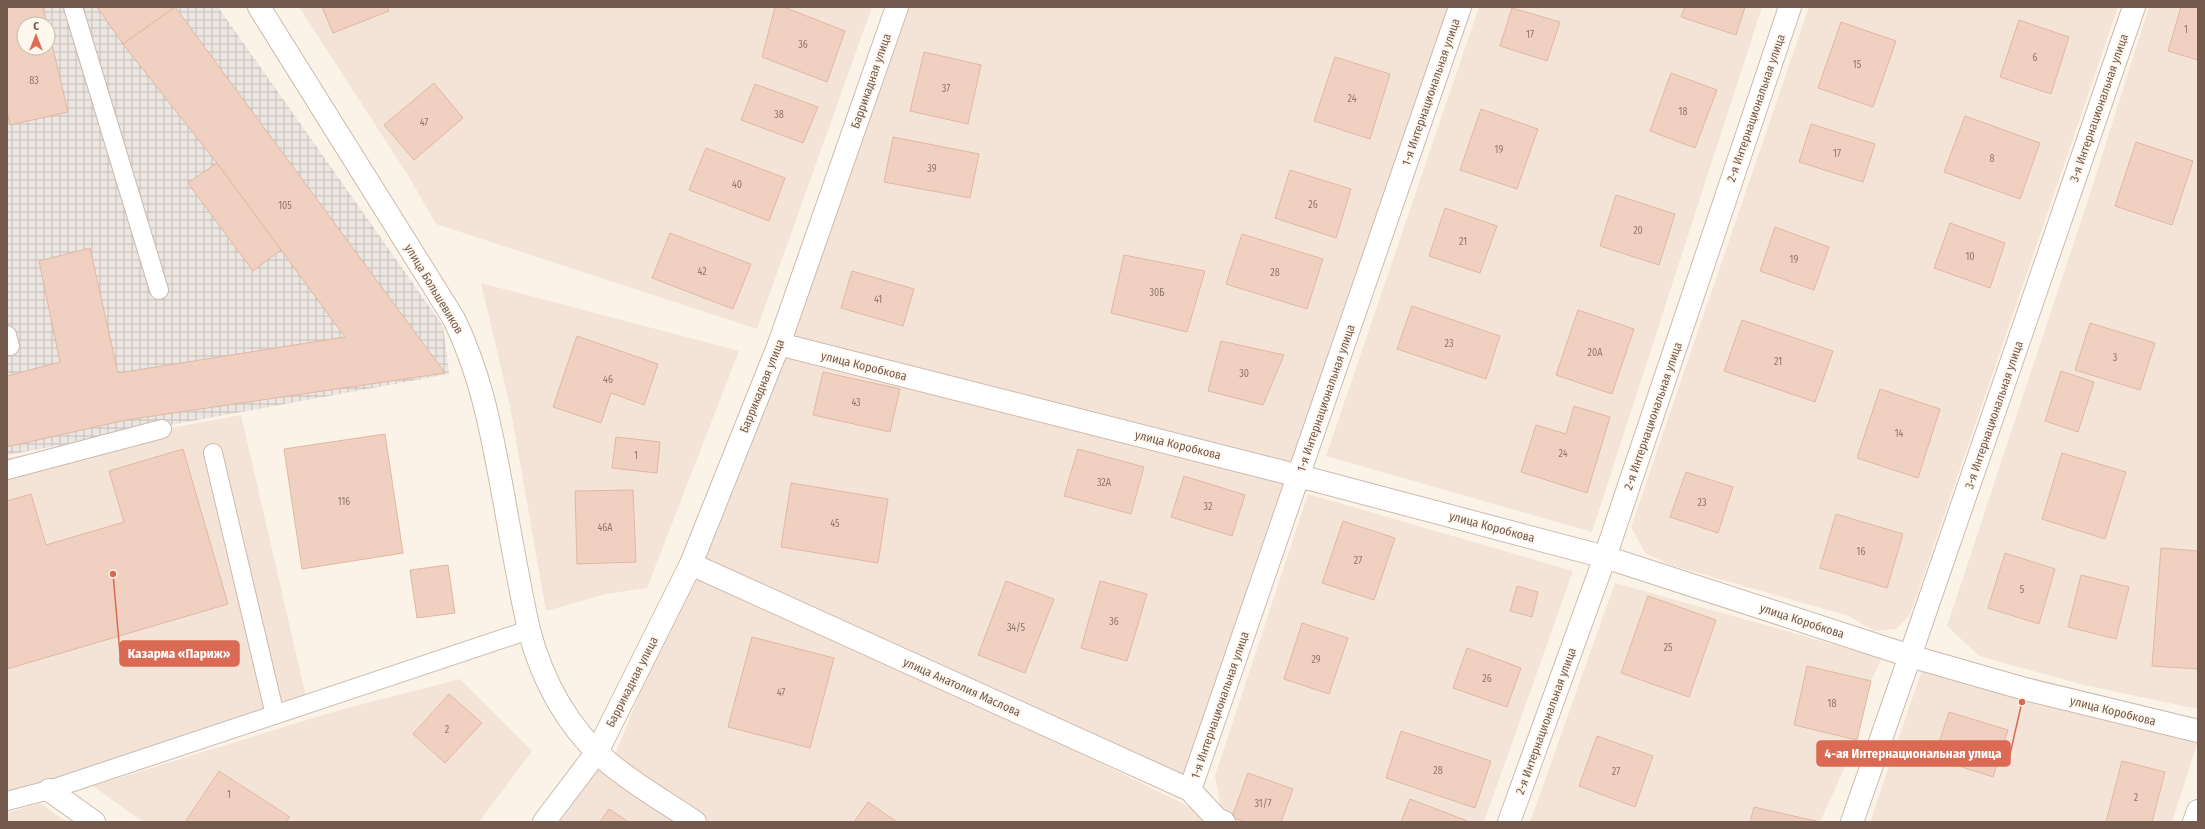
<svg xmlns="http://www.w3.org/2000/svg" width="2205" height="829" font-family="'Fira Sans Condensed',sans-serif">
<style>
.residential{fill:#f3e4d7}
.industrial{fill:url(#industrial-grid);fill-rule:evenodd}
.building{fill:#f0d1c1;stroke:#e1b7a2}
.lines{fill:none;stroke-linecap:round;stroke-linejoin:round}
.service-casing{stroke:#cdbaaf;stroke-width:20}
.minor-casing{stroke:#cdbaaf;stroke-width:24}
.tertiary-casing{stroke:#cdbaaf;stroke-width:24}
.service{stroke:#fff;stroke-width:18}
.minor{stroke:#fff;stroke-width:22}
.tertiary{stroke:#fff;stroke-width:22}
.labels{text-anchor:middle;stroke-width:3.5;stroke-linejoin:round;paint-order:stroke}
.number-label{font-size:10px;fill:#93776a}
.street-label{font-size:12px;fill:#74594d;stroke:#fef7ee}
.leader{fill:none;stroke:#da6a54;stroke-width:1.5}
.callout-dot{fill:#da6a54;stroke:#fef7ee;stroke-width:1.5}
.callout{fill:#da6a54;stroke:#da6a54;stroke-width:1.5}
.callout-label{font-size:13px;text-anchor:middle;font-weight:bold;fill:#fff}
</style>
<defs>
<pattern id="industrial-grid" width="8" height="8" patternUnits="userSpaceOnUse"><rect width="8" height="8" fill="#ece6e1"/><path d="M0 4h8M4 0v8" fill="none" stroke="#c4bdb9"/></pattern>
</defs>
<rect width="100%" height="100%" fill="#fbf3e8"/>
<!-- residential -->
<g class="residential">
<path d="M299,7h573l-115,322 -321,-105 -27,-47z"/>
<path d="M897,7h551l-149,469 -109,314 -479,-216 467,227 38,21h-525l-80,-57 168,-421z"/>
<path d="M1479,7h283l-170,525 -266,-76z"/>
<path d="M1809,7h309l-208,608 -14,14 -21,2 -29,-16 -176,-50 -25,-12 -14,-26z"/>
<path d="M2149,7h49v702l-114,-24 -105,-29 -32,-30 140,-423z"/>
<path d="M481,283l258,68 -92,237 -41,6 -60,17 -36,-205z"/>
<path d="M241,415l69,299 -303,94v-350z"/>
<path d="M1308,494l265,77 -89,251h-256l-5,-2 -8,-44z"/>
<path d="M1615,583l267,75 -11,23 -14,59 -37,82h-290z"/>
<path d="M1922,670l276,71 -26,81h-302z"/>
<path d="M460,679l72,72 -53,71h-336l-50,-36 243,-75z"/>
<path d="M592,756l93,66h-143z"/>
<path d="M40,803l27,19h-60v-9z"/>
</g>
<!-- industrial -->
<path class="industrial" d="M7,7h211l225,319 6,48 -442,81zM24,24h24v24h-24z"/>
<!-- building -->
<g class="building">
<path d="M7,7h36l4,17h-23v24h24v-21l20,85 -58,13 -3,-13z"/>
<path d="M97,7h78l-52,37z"/>
<path d="M175,7l270,366 -319,47 -119,27v-71l53,-14 -21,-101 51,-13 28,125 227,-36 -128,-174 -94,-119z"/>
<path d="M322,7h65l2,4 -56,22z"/>
<path d="M775,7h9l61,24 -18,51 -65,-25z"/>
<path d="M1685,7h60l-9,28 -55,-18z"/>
<path d="M2181,7h17v53l-30,-9z"/>
<path d="M1512,8l48,14 -13,39 -47,-15z"/>
<path d="M2019,20l50,17 -18,57 -51,-17z"/>
<path d="M1841,22l55,19 -23,66 -55,-19z"/>
<path d="M924,52l57,13 -13,59 -58,-13z"/>
<path d="M1335,57l55,17 -20,65 -56,-18z"/>
<path d="M1671,73l46,17 -22,58 -45,-17z"/>
<path d="M434,83l29,35 -49,42 -30,-35z"/>
<path d="M755,84l63,23 -15,36 -62,-23z"/>
<path d="M1481,109l57,20 -21,60 -57,-19z"/>
<path d="M1965,116l75,27 -20,56 -76,-27z"/>
<path d="M1811,124l64,20 -12,38 -64,-20z"/>
<path d="M893,137l86,17 -9,44 -86,-16z"/>
<path d="M2136,142l57,19 -21,64 -57,-19z"/>
<path d="M706,148l79,30 -16,43 -80,-31z"/>
<path d="M217,163l64,87 -28,21 -65,-88z"/>
<path d="M1290,170l61,19 -15,49 -61,-20z"/>
<path d="M1616,195l59,19 -16,51 -59,-19z"/>
<path d="M1445,208l52,18 -17,47 -51,-17z"/>
<path d="M1950,223l55,20 -15,45 -56,-20z"/>
<path d="M1775,227l54,20 -15,43 -54,-19z"/>
<path d="M670,233l81,31 -18,45 -81,-31z"/>
<path d="M1242,234l81,25 -16,50 -81,-25z"/>
<path d="M1124,255l81,16 -18,61 -76,-19z"/>
<path d="M852,271l62,18 -11,37 -62,-18z"/>
<path d="M1412,306l88,30 -14,43 -89,-30z"/>
<path d="M1578,310l56,19 -22,65 -56,-19z"/>
<path d="M1742,320l91,31 -18,51 -91,-31z"/>
<path d="M2090,323l65,20 -15,47 -65,-20z"/>
<path d="M577,336l81,28 -14,41 -33,-12 -10,30 -48,-16z"/>
<path d="M1221,341l63,14 -21,50 -55,-14z"/>
<path d="M2061,371l33,11 -16,50 -33,-11z"/>
<path d="M823,372l77,17 -10,43 -77,-17z"/>
<path d="M1880,389l60,20 -22,69 -61,-20z"/>
<path d="M1574,406l36,11 -23,76 -66,-21 15,-47 30,9z"/>
<path d="M385,434l18,119 -101,16 -18,-120z"/>
<path d="M616,437l44,5 -3,31 -45,-5z"/>
<path d="M183,449l45,155 -221,65v-168l24,-7 15,51 78,-23 -15,-51z"/>
<path d="M1078,449l66,18 -13,47 -67,-18z"/>
<path d="M2062,453l64,19 -21,67 -63,-20z"/>
<path d="M1686,472l47,15 -15,46 -48,-16z"/>
<path d="M1184,476l61,19 -13,41 -61,-19z"/>
<path d="M791,483l97,16 -10,64 -97,-16z"/>
<path d="M633,490l3,72 -59,2 -2,-73z"/>
<path d="M1836,514l67,20 -16,54 -67,-20z"/>
<path d="M1343,521l52,17 -21,62 -52,-17z"/>
<path d="M2161,548l37,3v118l-46,-3z"/>
<path d="M2005,553l50,16 -16,55 -51,-16z"/>
<path d="M448,565l7,48 -38,5 -7,-48z"/>
<path d="M2081,575l48,12 -13,52 -48,-12z"/>
<path d="M1006,581l48,18 -29,74 -47,-18z"/>
<path d="M1100,581l47,13 -20,67 -46,-13z"/>
<path d="M1517,586l21,6 -6,25 -22,-6z"/>
<path d="M1648,596l68,24 -27,77 -68,-24z"/>
<path d="M1302,623l46,15 -19,56 -45,-15z"/>
<path d="M752,637l82,21 -24,90 -82,-21z"/>
<path d="M1467,648l54,20 -14,39 -54,-19z"/>
<path d="M1807,666l64,15 -14,59 -63,-15z"/>
<path d="M449,694l33,29 -37,40 -32,-29z"/>
<path d="M1949,712l59,18 -15,47 -59,-19z"/>
<path d="M1401,731l90,30 -16,47 -89,-30z"/>
<path d="M1597,736l56,20 -18,51 -56,-21z"/>
<path d="M2122,761l43,11 -13,50h-46z"/>
<path d="M219,771l71,46 -4,5h-101z"/>
<path d="M1248,773l45,16 -12,33h-36l-13,-5z"/>
<path d="M1410,799l60,23h-69z"/>
<path d="M868,802l29,20h-43z"/>
<path d="M1754,807l66,15h-70z"/>
<path d="M609,809l20,13h-29z"/>
</g>
<g class="lines">
<defs>
<g id="service">
<path d="M73,7l86,283"/>
<path d="M7,335l3,11"/>
<path d="M213,453l62,262"/>
<path d="M7,470l155,-41"/>
<path d="M7,801l42,-11 480,-160"/>
</g>
<g id="minor">
<path d="M259,7l195,312c26,54 36,105 47,164 9,49 17,98 28,147 13,50 39,99 80,133 26,22 58,40 86,59"/>
<path d="M779,344l520,132 306,81 305,99 -58,166"/>
<path d="M691,564l499,226 27,29 7,3"/>
<path d="M49,790l45,32"/>
<path d="M1190,790l270,-783"/>
<path d="M544,822l53,-70 94,-188 88,-220 118,-337"/>
<path d="M1509,822l96,-265 185,-550"/>
<path d="M2194,822l4,-11"/>
</g>
<path id="tertiary" d="M2134,7l-224,649 115,33 173,42"/>
</defs>
<!-- service casing -->
<use href="#service" class="service-casing"/>
<!-- minor casing -->
<use href="#minor" class="minor-casing"/>
<!-- tertiary casing -->
<use href="#tertiary" class="tertiary-casing"/>
<!-- service -->
<use href="#service" class="service"/>
<!-- minor -->
<use href="#minor" class="minor"/>
<!-- tertiary -->
<use href="#tertiary" class="tertiary"/>
</g>
<g class="labels">
<!-- number labels -->
<g class="number-label">
<text x="2186" y="33">1</text>
<text x="1530" y="38">17</text>
<text x="803" y="48">36</text>
<text x="2035" y="61">6</text>
<text x="1857" y="68">15</text>
<text x="34" y="84">83</text>
<text x="946" y="92">37</text>
<text x="1352" y="102">24</text>
<text x="1683" y="115">18</text>
<text x="779" y="118">38</text>
<text x="424" y="126">47</text>
<text x="1499" y="153">19</text>
<text x="1837" y="157">17</text>
<text x="1992" y="162">8</text>
<text x="932" y="172">39</text>
<text x="737" y="188">40</text>
<text x="1313" y="208">26</text>
<text x="285" y="209">105</text>
<text x="1638" y="234">20</text>
<text x="1463" y="245">21</text>
<text x="1970" y="260">10</text>
<text x="1794" y="263">19</text>
<text x="702" y="275">42</text>
<text x="1275" y="276">28</text>
<text x="1157" y="296">30Б</text>
<text x="878" y="303">41</text>
<text x="1449" y="347">23</text>
<text x="1595" y="356">20А</text>
<text x="2115" y="361">3</text>
<text x="1778" y="365">21</text>
<text x="1244" y="377">30</text>
<text x="608" y="383">46</text>
<text x="856" y="406">43</text>
<text x="1899" y="437">14</text>
<text x="1563" y="457">24</text>
<text x="636" y="459">1</text>
<text x="1104" y="486">32А</text>
<text x="344" y="505">116</text>
<text x="1702" y="506">23</text>
<text x="1208" y="510">32</text>
<text x="835" y="527">45</text>
<text x="605" y="531">46А</text>
<text x="1861" y="555">16</text>
<text x="1358" y="564">27</text>
<text x="2022" y="593">5</text>
<text x="1114" y="625">36</text>
<text x="1016" y="631">34/5</text>
<text x="1668" y="651">25</text>
<text x="1316" y="663">29</text>
<text x="1487" y="682">26</text>
<text x="781" y="696">47</text>
<text x="1832" y="707">18</text>
<text x="447" y="733">2</text>
<text x="1438" y="774">28</text>
<text x="1616" y="775">27</text>
<text x="229" y="798">1</text>
<text x="2136" y="801">2</text>
<text x="1263" y="807">31/7</text>
</g>
<!-- street labels -->
<g class="street-label">
<text transform="translate(871 81) rotate(-71)" y="4">Баррикадная улица</text>
<text transform="translate(1431 92) rotate(-71)" y="4">1-я Интернациональная улица</text>
<text transform="translate(1756 108) rotate(-71)" y="4">2-я Интернациональная улица</text>
<text transform="translate(2099 108) rotate(-71)" y="4">3-я Интернациональная улица</text>
<text transform="translate(434 289) rotate(59)" y="4">улица Большевиков</text>
<text transform="translate(864 366) rotate(14)" y="4">улица Коробкова</text>
<text transform="translate(762 386) rotate(-68)" y="4">Баррикадная улица</text>
<text transform="translate(1326 398) rotate(-71)" y="4">1-я Интернациональная улица</text>
<text transform="translate(1994 415) rotate(-71)" y="4">3-я Интернациональная улица</text>
<text transform="translate(1653 416) rotate(-71)" y="4">2-я Интернациональная улица</text>
<text transform="translate(1178 445) rotate(14)" y="4">улица Коробкова</text>
<text transform="translate(1492 527) rotate(15)" y="4">улица Коробкова</text>
<text transform="translate(1802 621) rotate(18)" y="4">улица Коробкова</text>
<text transform="translate(632 682) rotate(-63)" y="4">Баррикадная улица</text>
<text transform="translate(962 687) rotate(24)" y="4">улица Анатолия Маслова</text>
<text transform="translate(1220 705) rotate(-71)" y="4">1-я Интернациональная улица</text>
<text transform="translate(2113 711) rotate(14)" y="4">улица Коробкова</text>
<text transform="translate(1546 721) rotate(-70)" y="4">2-я Интернациональная улица</text>
</g>
</g>
<!-- callouts -->
<path class="leader" d="M113 574L120 654M2022 702L2010 754"/>
<g class="callout-dot">
<circle cx="113" cy="574" r="4"/>
<circle cx="2022" cy="702" r="4"/>
</g>
<g class="callout">
<rect x="120" y="641" width="119" height="25" rx="4"/>
<rect x="1817" y="741" width="193" height="25" rx="4"/>
</g>
<g class="callout-label">
<text x="179" y="658">Казарма «Париж»</text>
<text x="1913" y="758">4-ая Интернациональная улица</text>
</g>
<!-- border -->
<rect width="2205" height="829" fill="none" stroke="#74594d" stroke-width="16"/>
<!-- north arrow -->
<g transform="translate(36 36)"><circle r="19" fill="#fef7ee" stroke="#c7b8ae"/>
<path d="M0-3L7 15L0 10L-7 15Z" fill="#df6b54"/>
<text y="-6" font-size="11" font-weight="bold" text-anchor="middle" fill="#74594d">С</text>
</g>
</svg>
